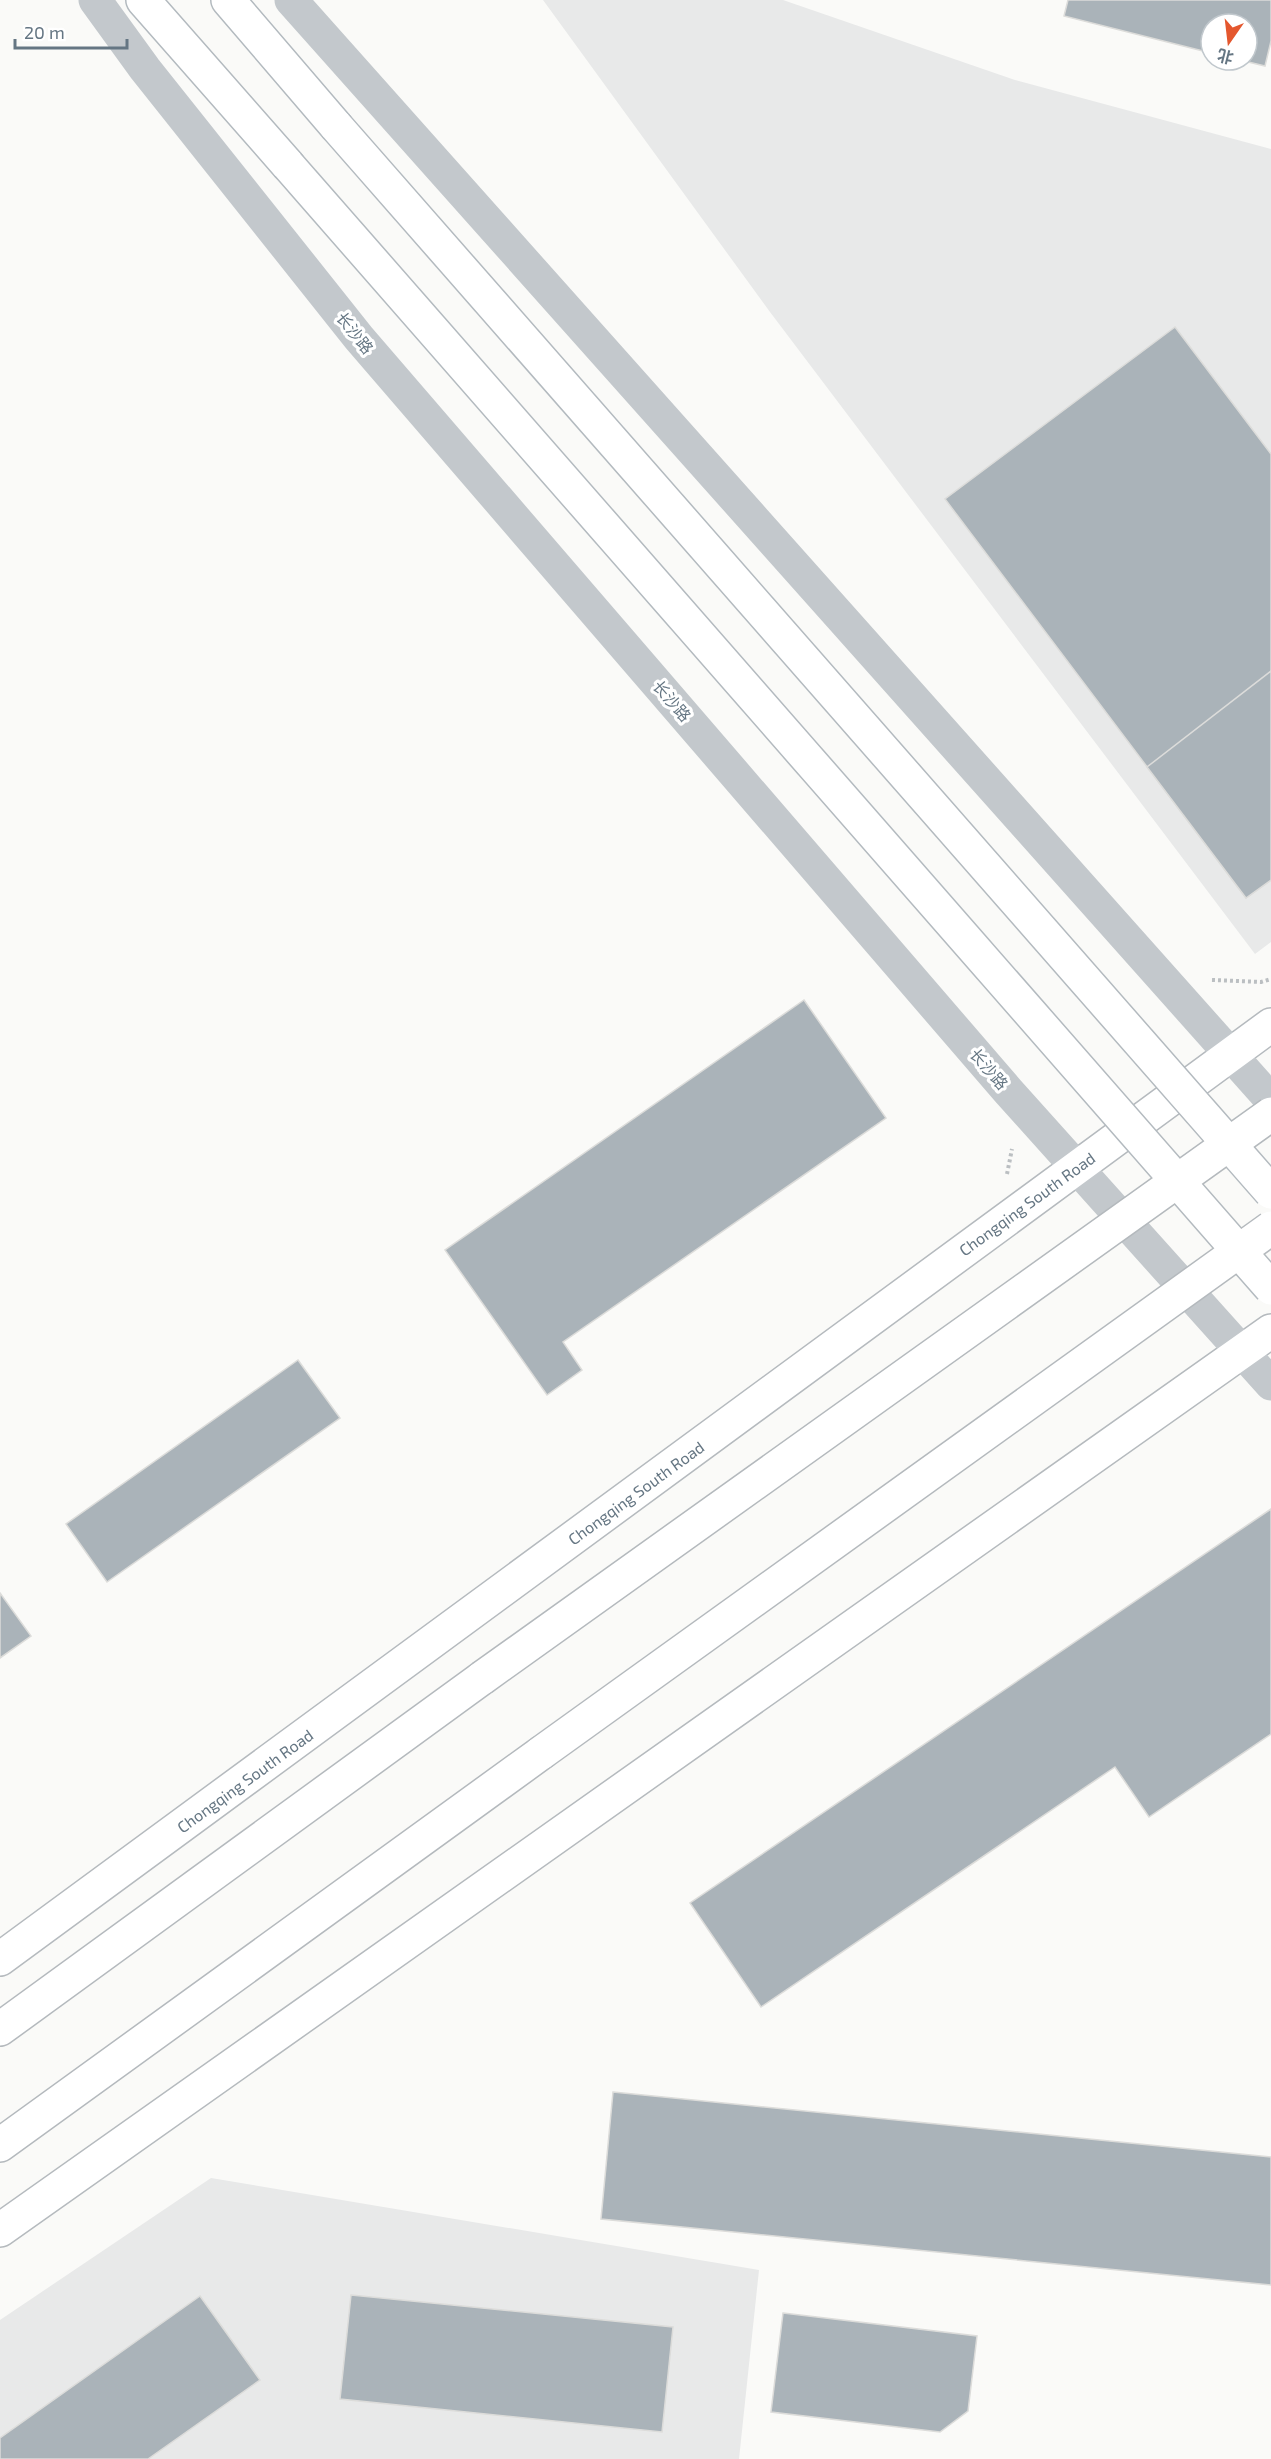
<svg xmlns="http://www.w3.org/2000/svg" width="1271" height="2459" font-family="'Exo 2','Noto Sans SC',sans-serif">
<style>
.built{fill:#e8e9e9}
.building{fill:#aab3b9;stroke:#dcdcda;stroke-width:1.5}
.lines{fill:none;stroke-linecap:round;stroke-linejoin:round}
.secondary-casing{stroke:#b3babf;stroke-width:36}
.primary-casing{stroke:#b5babe;stroke-width:36}
.trunk-casing{stroke:#b4b9bd;stroke-width:36}
.path{stroke:#bbbfc2;stroke-width:4;stroke-dasharray:3 3;stroke-linecap:butt}
.minor{stroke:#c3c8cc;stroke-width:33}
.secondary{stroke:#fff;stroke-width:33}
.primary{stroke:#fff;stroke-width:33}
.trunk{stroke:#fff;stroke-width:33}
.secondary-bridge-casing{stroke:#b3babf;stroke-width:36;stroke-linecap:butt}
.trunk-bridge-casing{stroke:#b4b9bd;stroke-width:36;stroke-linecap:butt}
.secondary-bridge{stroke:#fff;stroke-width:33}
.trunk-bridge{stroke:#fff;stroke-width:33}
.labels{text-anchor:middle;stroke-width:6;stroke-linejoin:round;paint-order:stroke}
.street-label{font-size:16px;fill:#657683;stroke:#fff}
</style>
<rect width="100%" height="100%" fill="#fafaf8"/>
<!-- built -->
<g class="built">
<path d="M543,0h240l232,80 256,69v793l-16,12 -485,-642z"/>
<path d="M211,2178l548,92 -20,189h-739v-139z"/>
</g>
<!-- building -->
<g class="building">
<path d="M1068,0h203v41l-6,25 -25,-6h7v-36h-36v29l-147,-37z"/>
<path d="M1175,327l96,127v426l-25,18 -301,-399z"/>
<path d="M1271,671v209l-25,18 -99,-131z"/>
<path d="M804,1000l82,118 -323,224 19,28 -35,25 -102,-145z"/>
<path d="M298,1360l42,58 -233,164 -41,-58z"/>
<path d="M1271,1509v225l-122,83 -34,-50 -354,240 -71,-104z"/>
<path d="M0,1593l31,43 -31,22z"/>
<path d="M613,2092l658,65v128l-670,-66z"/>
<path d="M351,2295l322,32 -11,105 -322,-33z"/>
<path d="M200,2296l60,84 -112,79h-148v-21z"/>
<path d="M783,2313l194,23 -9,75 -28,21 -169,-20z"/>
</g>
<g class="lines">
<defs>
<g id="secondary">
<path d="M143,0l145,165"/>
<path d="M228,0l108,126"/>
</g>
<g id="primary">
<path d="M0,1959l1271,-934"/>
<path d="M0,2230l1271,-899"/>
</g>
<g id="trunk">
<path d="M0,2029l482,-351"/>
<path d="M0,2145l541,-392"/>
</g>
</defs>
<!-- secondary casing -->
<use href="#secondary" class="secondary-casing"/>
<!-- primary casing -->
<use href="#primary" class="primary-casing"/>
<!-- trunk casing -->
<use href="#trunk" class="trunk-casing"/>
<!-- path -->
<g class="path">
<path d="M1212,980l49,2 10,-3"/>
<path d="M1007,1174l5,-25"/>
</g>
<!-- minor -->
<g class="minor">
<path d="M95,0l50,69 214,269 649,753 263,293"/>
<path d="M291,0l980,1100"/>
</g>
<!-- secondary -->
<use href="#secondary" class="secondary"/>
<!-- primary -->
<use href="#primary" class="primary"/>
<!-- trunk -->
<use href="#trunk" class="trunk"/>
<defs>
<g id="secondary-bridge">
<path d="M336,126l935,1066"/>
<path d="M288,165l983,1123"/>
</g>
<g id="trunk-bridge">
<path d="M482,1678l789,-564"/>
<path d="M541,1753l730,-525"/>
</g>
</defs>
<!-- secondary-bridge casing -->
<use href="#secondary-bridge" class="secondary-bridge-casing"/>
<!-- trunk-bridge casing -->
<use href="#trunk-bridge" class="trunk-bridge-casing"/>
<!-- secondary-bridge -->
<use href="#secondary-bridge" class="secondary-bridge"/>
<!-- trunk-bridge -->
<use href="#trunk-bridge" class="trunk-bridge"/>
</g>
<g class="labels">
<!-- street labels -->
<g class="street-label">
<text transform="translate(355 333) rotate(51)" y="6">长沙路</text>
<text transform="translate(672 701) rotate(49)" y="6">长沙路</text>
<text transform="translate(989 1069) rotate(49)" y="6">长沙路</text>
<text transform="translate(1027 1204) rotate(-36)" y="6">Chongqing South Road</text>
<text transform="translate(636 1493) rotate(-36)" y="6">Chongqing South Road</text>
<text transform="translate(245 1781) rotate(-36)" y="6">Chongqing South Road</text>
</g>
</g>
<!-- north arrow -->
<g transform="translate(1229 42) rotate(194)"><circle r="28" fill="#ffffff" stroke="#c1c8cd" stroke-width="1.5"/>
<path d="M0-4.5L10 22L0 15L-10 22Z" fill="#e4572e"/>
<text y="-9" font-size="16" font-weight="bold" text-anchor="middle" fill="#657683">北</text>
</g>
<!-- scale -->
<path d="M15 39v9h112v-9" fill="none" stroke="#657683" stroke-width="3"/>
<text x="24" y="39" font-size="18" fill="#657683" stroke="#ffffff" stroke-width="4.5" paint-order="stroke">20 m</text>
</svg>
